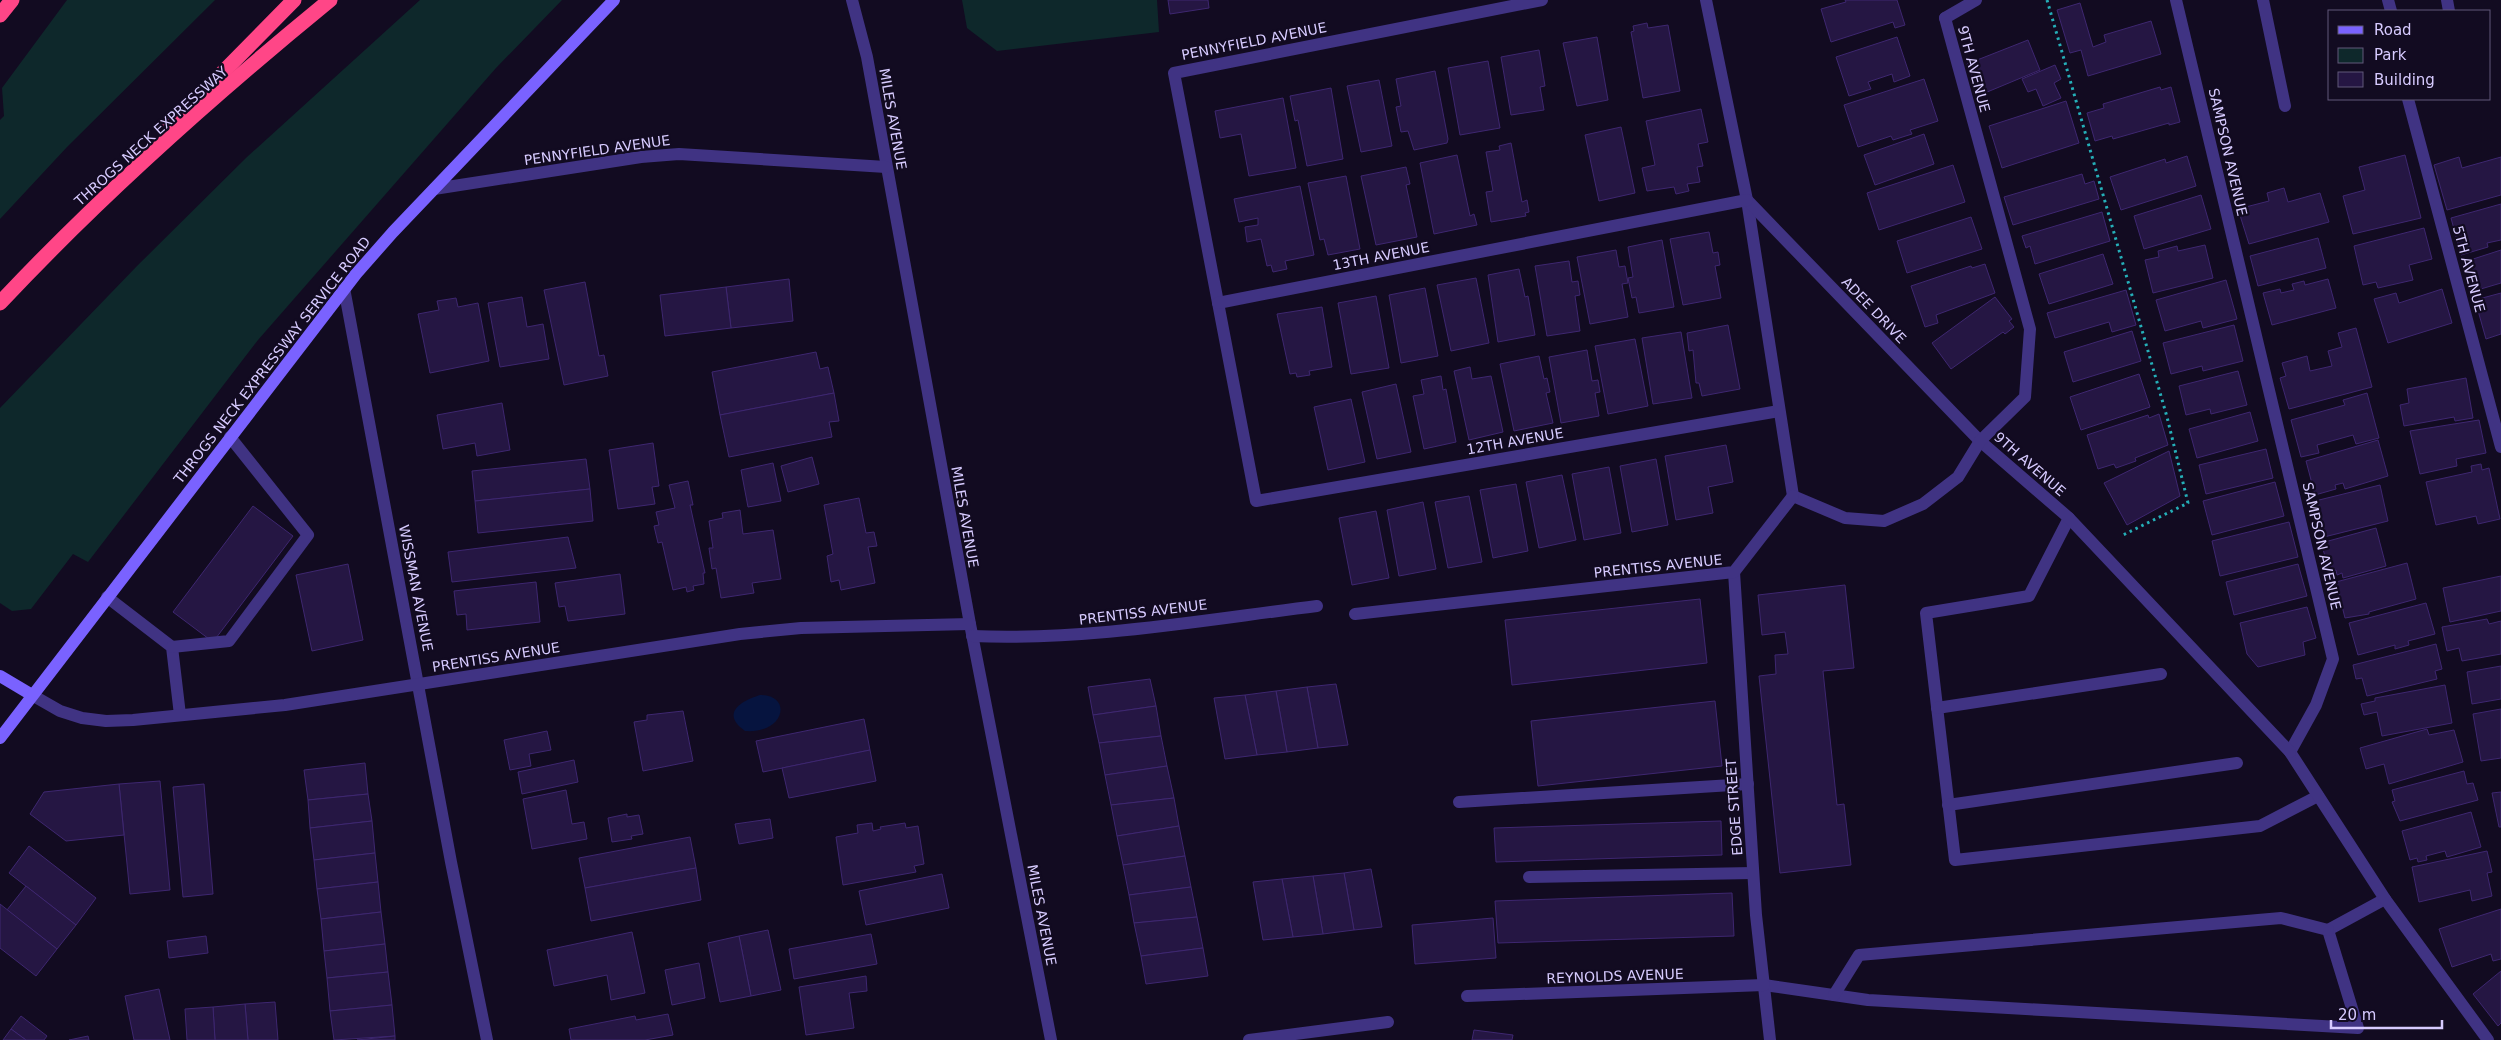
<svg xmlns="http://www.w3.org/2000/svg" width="2501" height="1040" font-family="'DejaVu Sans',sans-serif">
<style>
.green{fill:#0e282b}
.water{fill:#06143f}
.building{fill:#251643;stroke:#3e2770}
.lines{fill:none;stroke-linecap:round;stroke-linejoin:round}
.path{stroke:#25afb8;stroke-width:3;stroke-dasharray:2.5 4;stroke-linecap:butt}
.lane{stroke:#403383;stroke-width:12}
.street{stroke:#403383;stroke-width:12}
.secondary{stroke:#7a62ff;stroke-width:12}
.highway{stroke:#ff4687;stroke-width:15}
.labels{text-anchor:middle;stroke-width:4.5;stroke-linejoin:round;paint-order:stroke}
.street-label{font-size:14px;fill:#d7cbff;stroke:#120b21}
</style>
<rect width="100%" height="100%" fill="#120b21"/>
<!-- green -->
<g class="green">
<path d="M67,0h148l-148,147 -67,72v-99l4,-4 -2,-28z"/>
<path d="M420,0h142l-66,68 -238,272 -170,222 -15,-8 -42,55 -19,2 -12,-8v-195l137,-142 110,-109z"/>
<path d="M962,0h195l2,32 -162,19 -30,-23z"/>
</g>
<!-- water -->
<path class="water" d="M760,695c33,0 25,39 -15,36 -25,-18 -4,-30 15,-36z"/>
<!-- building -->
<g class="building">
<path d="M1168,0h40l1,8 -39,6z"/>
<path d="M1845,0h52l8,25 -10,3 -2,-6 -62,20 -10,-33 25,-7z"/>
<path d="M2080,3l13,44 13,-5 -2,-7 47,-14 10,33 -73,22 -7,-26 -11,3 -13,-43z"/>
<path d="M1647,23l1,5 20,-3 12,66 -37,7 -12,-66 3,-1 -1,-5z"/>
<path d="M1597,37l11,63 -31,6 -14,-63z"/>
<path d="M1897,37l13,39 -16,6 -2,-8 -24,8 3,7 -22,7 -13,-39z"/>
<path d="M2028,40l12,30 -60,25 -13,-31z"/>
<path d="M1539,50l6,36 -5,1 4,23 -33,5 -10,-58z"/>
<path d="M1488,61l12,67 -40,7 -12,-67z"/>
<path d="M2055,65l6,14 -7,4 7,15 -18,8 -7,-17 -8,3 -6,-13z"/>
<path d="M1435,71l13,68 -1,4 -33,7 -6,-19 -7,1 -5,-25 5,-1 -5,-27z"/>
<path d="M1924,79l14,42 -28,9 2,4 -19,6 -2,-4 -33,11 -14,-42z"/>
<path d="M1379,80l13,66 -31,6 -14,-66z"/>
<path d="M2160,87l1,3 10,-3 9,35 -11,3v-2l-56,16 -1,-3 -17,5 -8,-28 17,-5 -1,-4z"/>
<path d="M1331,88l12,71 -36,7 -9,-46 -3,1 -5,-25z"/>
<path d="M1283,98l13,70 -47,8 -8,-42 -21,4 -5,-27z"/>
<path d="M2066,101l13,42 -77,25 -13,-42z"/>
<path d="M1701,109l7,33 -10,2 5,22 -6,1 3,15 -13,2 2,7 -13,3 -2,-7 -27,4 -5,-23 13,-3 -9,-44z"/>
<path d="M1621,127l14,66 -36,8 -14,-66z"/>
<path d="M1924,134l10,30 -59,21 -11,-30z"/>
<path d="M1511,143l11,59 5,-2 2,12 -4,1 1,3 -35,6 -5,-30 7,-1 -7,-39 14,-2 -1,-4z"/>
<path d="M1457,155l13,61 4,-2 3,11 -43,9 -14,-71z"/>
<path d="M2405,155l16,63 -68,16 -10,-38 22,-6 -6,-23z"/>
<path d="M2187,156l9,30 -75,24 -11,-33 55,-18 1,4z"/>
<path d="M2459,157l3,11 39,-11v38l-54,15 -13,-45z"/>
<path d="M1953,165l12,37 -86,28 -12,-37z"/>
<path d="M1406,167l4,17 -4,1 11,52 -41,8 -15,-69z"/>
<path d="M2082,174l3,10 9,-3 5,18 -86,26 -9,-28z"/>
<path d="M1346,176l14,73 -32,6 -4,-16 -4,1 -12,-57z"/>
<path d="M1300,186l14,69 -29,6 2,8 -14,3 -2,-7 -4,1 -6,-27 -14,3 -2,-15 13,-2v-7l-19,4 -5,-23z"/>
<path d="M2284,188l4,14 32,-9 9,29 -80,22 -11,-35 31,-8 -2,-8z"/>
<path d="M2201,195l10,34 -67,20 -10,-33z"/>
<path d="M2501,204v36l-14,3 1,4 -27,8 -10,-37z"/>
<path d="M2102,212l8,29 -75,23 -5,-18 -4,2 -4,-12z"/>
<path d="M1971,217l11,32 -75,24 -10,-32z"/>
<path d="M2424,228l8,31 -23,6 4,15 -35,8 -2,-6 -13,3 -9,-39z"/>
<path d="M1709,232l4,21 5,-1 2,13 -5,1 6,32 -38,7 -13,-66z"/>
<path d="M2318,238l8,30 -68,18 -8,-30z"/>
<path d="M1662,240l12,67 -35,6 -3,-16 -4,1 -4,-20 5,-1 -5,-30z"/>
<path d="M2205,245l8,33 -60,15 -8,-33 14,-3 -1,-6 19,-5 1,5z"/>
<path d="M1616,250l3,17 6,-1 3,17 -6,1 6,33 -38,7 -13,-67z"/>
<path d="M2501,250v33l-27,8 -10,-29z"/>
<path d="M2103,254l10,30 -64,20 -10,-30z"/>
<path d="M1569,261l3,21 6,-1 2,14 -5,1 5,35 -33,5 -12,-70z"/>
<path d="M1985,264l10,29 -59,22 2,8 -13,4 -14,-41 60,-20 1,2z"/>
<path d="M1519,269l6,28 3,-1 7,39 -37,7 -10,-67z"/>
<path d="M1476,278l13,65 -38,8 -14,-66z"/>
<path d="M789,279l4,42 -62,7 -5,-41z"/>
<path d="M2328,279l8,29 -64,17 -9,-32 17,-4 1,4 13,-3 -2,-6 12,-3 1,4z"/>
<path d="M2226,280l11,39 -34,9 -2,-7 -36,10 -9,-31z"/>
<path d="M585,282l14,74 5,-1 4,21 -44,9 -20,-95z"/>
<path d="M726,287l5,41 -66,8 -5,-41z"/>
<path d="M1425,288l13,68 -37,7 -12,-68z"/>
<path d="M2442,289l10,34 -64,20 -14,-44 22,-6 3,10z"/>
<path d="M2126,290l10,35 -24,7 -3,-10 -54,16 -8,-25z"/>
<path d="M2501,293v41l-15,5 -11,-39z"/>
<path d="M1376,296l13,72 -38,6 -13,-71z"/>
<path d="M522,297l5,30 16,-3 6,35 -49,8 -12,-64z"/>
<path d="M1995,297l17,22 -3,2 5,6 -9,7 -2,-2 -52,37 -19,-26z"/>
<path d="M456,298l2,9 20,-4 11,58 -59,12 -12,-59 21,-4 -2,-9z"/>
<path d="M1322,307l10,60 -23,4 1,4 -13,2 -1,-4 -6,1 -13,-60z"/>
<path d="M1728,325l12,64 -38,7 -3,-13h-3l-3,-33 -4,1 -2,-18z"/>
<path d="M2234,325l9,36 -40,10 -1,-5 -31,8 -8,-31z"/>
<path d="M2356,328l16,59 -83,22 -9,-31 6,-2 -4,-13 25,-7 3,15 22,-5 -4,-15 14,-4 -4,-14z"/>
<path d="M2132,331l9,30 -68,21 -9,-30z"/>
<path d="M1681,332l11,66 -39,6 -11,-66z"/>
<path d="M1635,339l13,67 -40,8 -13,-68z"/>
<path d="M1587,350l5,31 6,-1 2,12 -5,1 4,23 -38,7 -12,-66z"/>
<path d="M816,352l4,17 8,-2 6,26 -114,22 -8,-43z"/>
<path d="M1539,356l5,23 3,-1 3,14 -4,1 7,30 -39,8 -14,-67z"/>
<path d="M1470,367l2,12 19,-3 12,56 -34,8 -15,-69z"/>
<path d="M2238,371l9,34 -36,9 -1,-5 -24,6 -7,-29z"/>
<path d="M2139,374l11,33 -69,23 -11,-33z"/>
<path d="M1441,376l2,14 3,-1 10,53 -32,7 -11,-53 11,-2 -3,-14z"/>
<path d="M2466,378l7,40 -18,3 -1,-4 -50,9 -4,-21 9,-2 -2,-14z"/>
<path d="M1396,384l15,68 -34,7 -15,-67z"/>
<path d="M834,393l5,28 -10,1 3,15 -103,20 -9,-42z"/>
<path d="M2367,393l12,45 -23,6 -3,-9 -36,10 2,8 -18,4 -10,-37 54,-15 -2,-5z"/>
<path d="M1351,399l14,63 -37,8 -14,-63z"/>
<path d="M502,403l8,47 -33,6 -2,-13 -32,6 -6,-34z"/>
<path d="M2250,412l8,29 -61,17 -8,-29z"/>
<path d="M2159,414l9,31 -33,13 1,3 -20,7 -2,-4 -16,5 -11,-34 61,-20 1,3z"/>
<path d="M2479,420l7,33 -30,6 1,7 -37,8 -10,-43z"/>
<path d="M2378,440l10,36 -43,13 -2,-6 -8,2 1,4 -21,6 -9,-34z"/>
<path d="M653,443l6,43 -7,1 3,17 -37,5 -9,-59z"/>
<path d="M1726,445l7,37 -25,5 5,26 -37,7 -11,-64z"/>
<path d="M2266,449l7,29 -67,16 -7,-29z"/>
<path d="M2169,451l11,45 -53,29 -23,-42z"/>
<path d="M812,457l7,27 -31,8 -7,-26z"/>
<path d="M586,459l4,30 -115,12 -3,-30z"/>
<path d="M1656,459l12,66 -36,7 -12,-66z"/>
<path d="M773,463l8,38 -33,6 -7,-37z"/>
<path d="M2481,464l1,6 7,-2 11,51 -22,5 -2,-8 -40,9 -10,-43 46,-10 -1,-6z"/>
<path d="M1609,467l12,66 -37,7 -12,-66z"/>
<path d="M1562,475l14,65 -37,8 -13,-66z"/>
<path d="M688,481l5,24h-3l15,68h-2l1,11 -11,2 1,4 -7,2 -1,-5 -13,3 -11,-48 -4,1 -4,-17 5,-1 -3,-13 19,-4 -6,-23z"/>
<path d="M2275,482l9,34 -72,19 -9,-34z"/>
<path d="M1516,484l12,67 -35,7 -13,-68z"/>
<path d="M2380,485l8,36 -64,16 -9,-36z"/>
<path d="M590,489l3,32 -115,12 -3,-32z"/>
<path d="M1469,496l13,66 -34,6 -13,-66z"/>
<path d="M859,498l7,35 8,-1 3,14 -9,1 7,36 -34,7 -2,-10 -8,2 -4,-26 6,-2 -9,-49z"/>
<path d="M1423,502l13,67 -37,7 -12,-66z"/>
<path d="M253,506l40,30 -80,106 -40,-30z"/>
<path d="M740,510l3,24 30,-4 8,49 -29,4 2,10 -33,5 -5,-30 -4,1 -3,-21h4l-4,-27 14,-3 -1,-5z"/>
<path d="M1376,511l13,67 -37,7 -13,-67z"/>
<path d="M2289,522l9,35 -78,19 -8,-35z"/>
<path d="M2376,528l10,38 -43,12 -1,-5 -5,2 -1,-5 -6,2 -9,-29z"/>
<path d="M568,537l8,31 -124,14 -4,-30z"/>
<path d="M2407,563l9,36 -47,13v2l-24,4 -9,-36z"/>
<path d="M348,564l15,76 -51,11 -16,-76z"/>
<path d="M2298,564l9,32 -73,19 -8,-33z"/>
<path d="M620,574l5,40 -57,7 -3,-15 -6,1 -4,-24z"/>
<path d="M2501,576v35l-51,11 -7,-34z"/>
<path d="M536,582l4,40 -73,8 -1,-16 -9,1 -3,-24z"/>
<path d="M1845,585l9,83 -31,3 14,134 7,-1 7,61 -71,8 -21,-197 17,-2 -1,-19 13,-1 -3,-22 -23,3 -4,-40z"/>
<path d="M1700,599l7,64 -195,22 -7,-65z"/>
<path d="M2426,603l9,31 -27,7 1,4 -14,4v-4l-37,10 -9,-32z"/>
<path d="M2307,607l9,31 -13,4 2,13 -47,12 -11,-13 -7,-31z"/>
<path d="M2487,619l2,5 12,-3v33l-39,7 -3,-13 -12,3 -5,-24z"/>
<path d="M2436,644l6,25 -7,2 2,8 -70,17 -5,-18 -6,1 -3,-14z"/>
<path d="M2501,666v33l-29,5 -5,-32z"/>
<path d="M1150,679l6,27 -63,9 -5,-28z"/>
<path d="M1336,684l12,61 -30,3 -11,-61z"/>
<path d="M2445,685l7,38 -70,13 -5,-24 -13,3 -3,-11 14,-3v-3z"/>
<path d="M1307,687l11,61 -31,4 -11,-61z"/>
<path d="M1276,691l11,61 -30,3 -12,-60z"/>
<path d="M1245,695l12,60 -32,4 -11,-61z"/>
<path d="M1715,701l7,65 -184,20 -7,-65z"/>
<path d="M1156,706l5,30 -62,7 -6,-28z"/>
<path d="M2501,709v49l-20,3 -8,-47z"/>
<path d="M683,711l10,50 -50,10 -9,-49 13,-2v-5z"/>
<path d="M864,719l6,31 -107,22 -7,-31z"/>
<path d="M2427,729l2,6 25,-5 9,32 -74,22 -5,-20 -18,5 -6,-21z"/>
<path d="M547,731l4,19 -22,4 2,12 -21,4 -6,-30z"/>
<path d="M1161,736l6,30 -62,9 -6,-32z"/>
<path d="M870,750l6,31 -87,17 -7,-30z"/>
<path d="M574,760l4,22 -56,12 -4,-22z"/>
<path d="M365,763l3,31 -60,6 -4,-30z"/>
<path d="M1167,766l7,32 -63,7 -6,-30z"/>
<path d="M2464,771l3,13 6,-1 5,17 -78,21 -8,-19 3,-1 -3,-11z"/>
<path d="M160,781l10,109 -40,4 -11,-110z"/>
<path d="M119,784l5,51 -58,6 -36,-27 14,-22z"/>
<path d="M204,784l9,110 -30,3 -10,-110z"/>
<path d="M566,790l6,34 12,-2 3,17 -55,10 -9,-50z"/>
<path d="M2501,792v35h-2l-7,-34z"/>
<path d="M368,794l4,27 -62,7 -2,-28z"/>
<path d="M1174,798l5,28 -62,10 -6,-31z"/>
<path d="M2471,812l10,35 -34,10 -2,-6 -19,5 1,4 -9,2 -1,-4 -7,2 -8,-29z"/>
<path d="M627,814v3l12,-2 4,19 -12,2 1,3 -20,3 -4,-24z"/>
<path d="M770,819l3,19 -34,6 -4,-20z"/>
<path d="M372,821l3,32 -61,7 -4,-32z"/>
<path d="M1721,821l1,34 -226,7 -2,-34z"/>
<path d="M872,823l1,8 8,-2 -1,-2 25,-4 1,5 12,-2 6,38 -10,2 2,6 -73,13 -7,-48 22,-4 -1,-8z"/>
<path d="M1179,826l6,30 -62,9 -6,-29z"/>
<path d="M690,837l6,31 -111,20 -6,-30z"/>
<path d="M29,846l67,52 -20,27 -67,-52z"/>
<path d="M2487,851l5,21 -5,1 5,23 -20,5 -2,-11 -51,12 -7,-35z"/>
<path d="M375,853l3,29 -61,7 -3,-29z"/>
<path d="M1185,856l6,31 -62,8 -6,-30z"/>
<path d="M696,868l5,32 -110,21 -6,-33z"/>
<path d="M1371,869l11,58 -28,3 -10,-57z"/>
<path d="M1344,873l10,57 -31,4 -10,-58z"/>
<path d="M942,874l7,34 -83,17 -7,-34z"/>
<path d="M1313,876l10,58 -30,3 -11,-58z"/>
<path d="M1282,879l11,58 -30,3 -10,-58z"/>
<path d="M378,882l3,30 -60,7 -4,-30z"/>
<path d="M26,886l50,39 -19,24 -50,-39z"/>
<path d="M1191,887l6,30 -63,6 -5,-28z"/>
<path d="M1732,893l2,43 -236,7 -3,-42z"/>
<path d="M0,904l57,45 -21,27 -36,-28z"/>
<path d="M2501,909v50l-8,2 -2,-7 -39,13 -13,-38z"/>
<path d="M381,912l4,32 -61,7 -3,-32z"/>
<path d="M1197,917l6,31 -62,8 -7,-33z"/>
<path d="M1493,918l3,40 -81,6 -3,-39z"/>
<path d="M768,930l13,60 -30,6 -12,-60z"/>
<path d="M632,932l13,61 -34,7 -4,-25 -53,11 -7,-36z"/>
<path d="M871,934l6,30 -83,15 -5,-30z"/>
<path d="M206,936l2,17 -39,5 -2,-17z"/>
<path d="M739,936l12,60 -31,6 -12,-59z"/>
<path d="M385,944l3,28 -61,6 -3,-27z"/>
<path d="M1203,948l5,28 -62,8 -5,-28z"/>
<path d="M699,963l6,35 -33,7 -7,-35z"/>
<path d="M2501,971v52l-3,3 -25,-32z"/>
<path d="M388,972l4,33 -62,6 -3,-33z"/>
<path d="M866,976l1,15 -18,2 5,35 -48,7 -7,-48z"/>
<path d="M159,989l11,51h-36l-9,-44z"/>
<path d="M275,1002l3,38h-30l-3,-36z"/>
<path d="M245,1004l3,36h-33l-2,-33z"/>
<path d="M392,1005l3,31 -61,4 -4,-29z"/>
<path d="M213,1007l2,33h-28l-2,-31z"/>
<path d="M668,1014l5,21 -28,5h-74l-2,-11 66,-13 1,4z"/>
<path d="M21,1016l26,20 -3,4h-18l-15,-11z"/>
<path d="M11,1029l15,11h-23z"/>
<path d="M1474,1030l39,5 -1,5h-40z"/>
<path d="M88,1036l1,4h-20z"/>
<path d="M395,1036v4h-38z"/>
</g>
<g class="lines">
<!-- path -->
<path class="path" d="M2047,0l120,417 21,86 -67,33"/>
<!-- lane -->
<g class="lane">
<path d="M2263,0l22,106"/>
<path d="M2447,0l2,11"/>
<path d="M1945,18l31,-18"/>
<path d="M2069,518l-40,78 -103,17 29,247 305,-34 58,-30"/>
<path d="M107,597l65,50 8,68"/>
<path d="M172,647l57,-6 79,-106 -78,-98"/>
<path d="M1937,708l224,-34"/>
<path d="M1459,802l289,-18"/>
<path d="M1948,805l289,-42"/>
<path d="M1529,877l224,-4"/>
<path d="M1764,985l104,15 490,28 -30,-98 57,-31"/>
<path d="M1834,995l25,-40 422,-37 47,12"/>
</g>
<!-- street -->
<g class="street">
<path d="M852,0l15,57 103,567 81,416"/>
<path d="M1542,0l-368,73 82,428 523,-90"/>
<path d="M1706,0l41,200 46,296"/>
<path d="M2176,0l157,659 -17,46 -26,47 95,147 103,141"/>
<path d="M2388,0l3,11"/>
<path d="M2408,99l93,348"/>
<path d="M434,189l207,-32 38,-3 207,13"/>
<path d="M1747,200l233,241 89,77 221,234"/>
<path d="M344,288l107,574 36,178"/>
<path d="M1218,303l529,-103"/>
<path d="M1793,496l52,22 39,3 39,-17 35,-27 22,-36 45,-44 5,-68 -85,-311"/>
<path d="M1734,572l22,343 14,125"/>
<path d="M1355,614l379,-42 59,-76"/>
<path d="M972,636c115,5 231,-16 345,-30"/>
<path d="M32,695l28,16 22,7 24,3 27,-1 152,-15 455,-71 61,-6 169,-4"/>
<path d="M1467,996l297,-11"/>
<path d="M1249,1040l139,-18"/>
</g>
<!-- secondary -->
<g class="secondary">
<path d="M0,676l32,19"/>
<path d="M0,738l356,-464 37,-42 221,-232"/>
</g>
<!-- highway -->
<g class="highway">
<path d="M0,15l12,-15"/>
<path d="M169,127l125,-127"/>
<path d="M0,303c102,-109 215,-209 330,-303"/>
</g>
</g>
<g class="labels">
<!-- street labels -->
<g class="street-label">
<text transform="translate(1254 41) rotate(-11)" y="5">PENNYFIELD AVENUE</text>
<text transform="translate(1974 69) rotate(75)" y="5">9TH AVENUE</text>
<text transform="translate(893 119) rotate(80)" y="5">MILES AVENUE</text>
<text transform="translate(151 136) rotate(-42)" y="5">THROGS NECK EXPRESSWAY</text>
<text transform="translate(597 150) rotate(-8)" y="5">PENNYFIELD AVENUE</text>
<text transform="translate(2228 152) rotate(77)" y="5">SAMPSON AVENUE</text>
<text transform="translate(1381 256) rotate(-11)" y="5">13TH AVENUE</text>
<text transform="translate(2469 269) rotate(75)" y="5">5TH AVENUE</text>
<text transform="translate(1874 310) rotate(46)" y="5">ADEE DRIVE</text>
<text transform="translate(272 360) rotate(-52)" y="5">THROGS NECK EXPRESSWAY SERVICE ROAD</text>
<text transform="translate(1515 441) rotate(-10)" y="5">12TH AVENUE</text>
<text transform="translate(2030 464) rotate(41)" y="5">9TH AVENUE</text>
<text transform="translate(965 517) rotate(80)" y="5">MILES AVENUE</text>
<text transform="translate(2322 546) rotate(77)" y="5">SAMPSON AVENUE</text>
<text transform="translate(1658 566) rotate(-6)" y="5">PRENTISS AVENUE</text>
<text transform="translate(416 588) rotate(79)" y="5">WISSMAN AVENUE</text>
<text transform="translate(1143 612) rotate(-7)" y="5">PRENTISS AVENUE</text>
<text transform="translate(496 657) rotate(-9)" y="5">PRENTISS AVENUE</text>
<text transform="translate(1734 807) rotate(-94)" y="5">EDGE STREET</text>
<text transform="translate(1042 915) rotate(79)" y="5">MILES AVENUE</text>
<text transform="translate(1615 976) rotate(-2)" y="5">REYNOLDS AVENUE</text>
</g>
</g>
<!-- legend -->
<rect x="2328" y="10" width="162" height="90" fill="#120b21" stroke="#61587a"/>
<rect x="2338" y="26" width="25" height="8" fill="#7a62ff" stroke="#61587a"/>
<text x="2374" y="35" font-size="15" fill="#d7cbff">Road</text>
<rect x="2338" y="48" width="25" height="15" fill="#0e282b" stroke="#61587a"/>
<text x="2374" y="60" font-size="15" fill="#d7cbff">Park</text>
<rect x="2338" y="72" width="25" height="15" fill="#251643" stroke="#61587a"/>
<text x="2374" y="85" font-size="15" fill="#d7cbff">Building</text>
<!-- scale -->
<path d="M2331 1020v8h111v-8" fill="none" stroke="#d7cbff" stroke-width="2.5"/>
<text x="2338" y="1020" font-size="15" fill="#d7cbff" stroke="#120b21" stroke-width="4" paint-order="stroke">20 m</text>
</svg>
